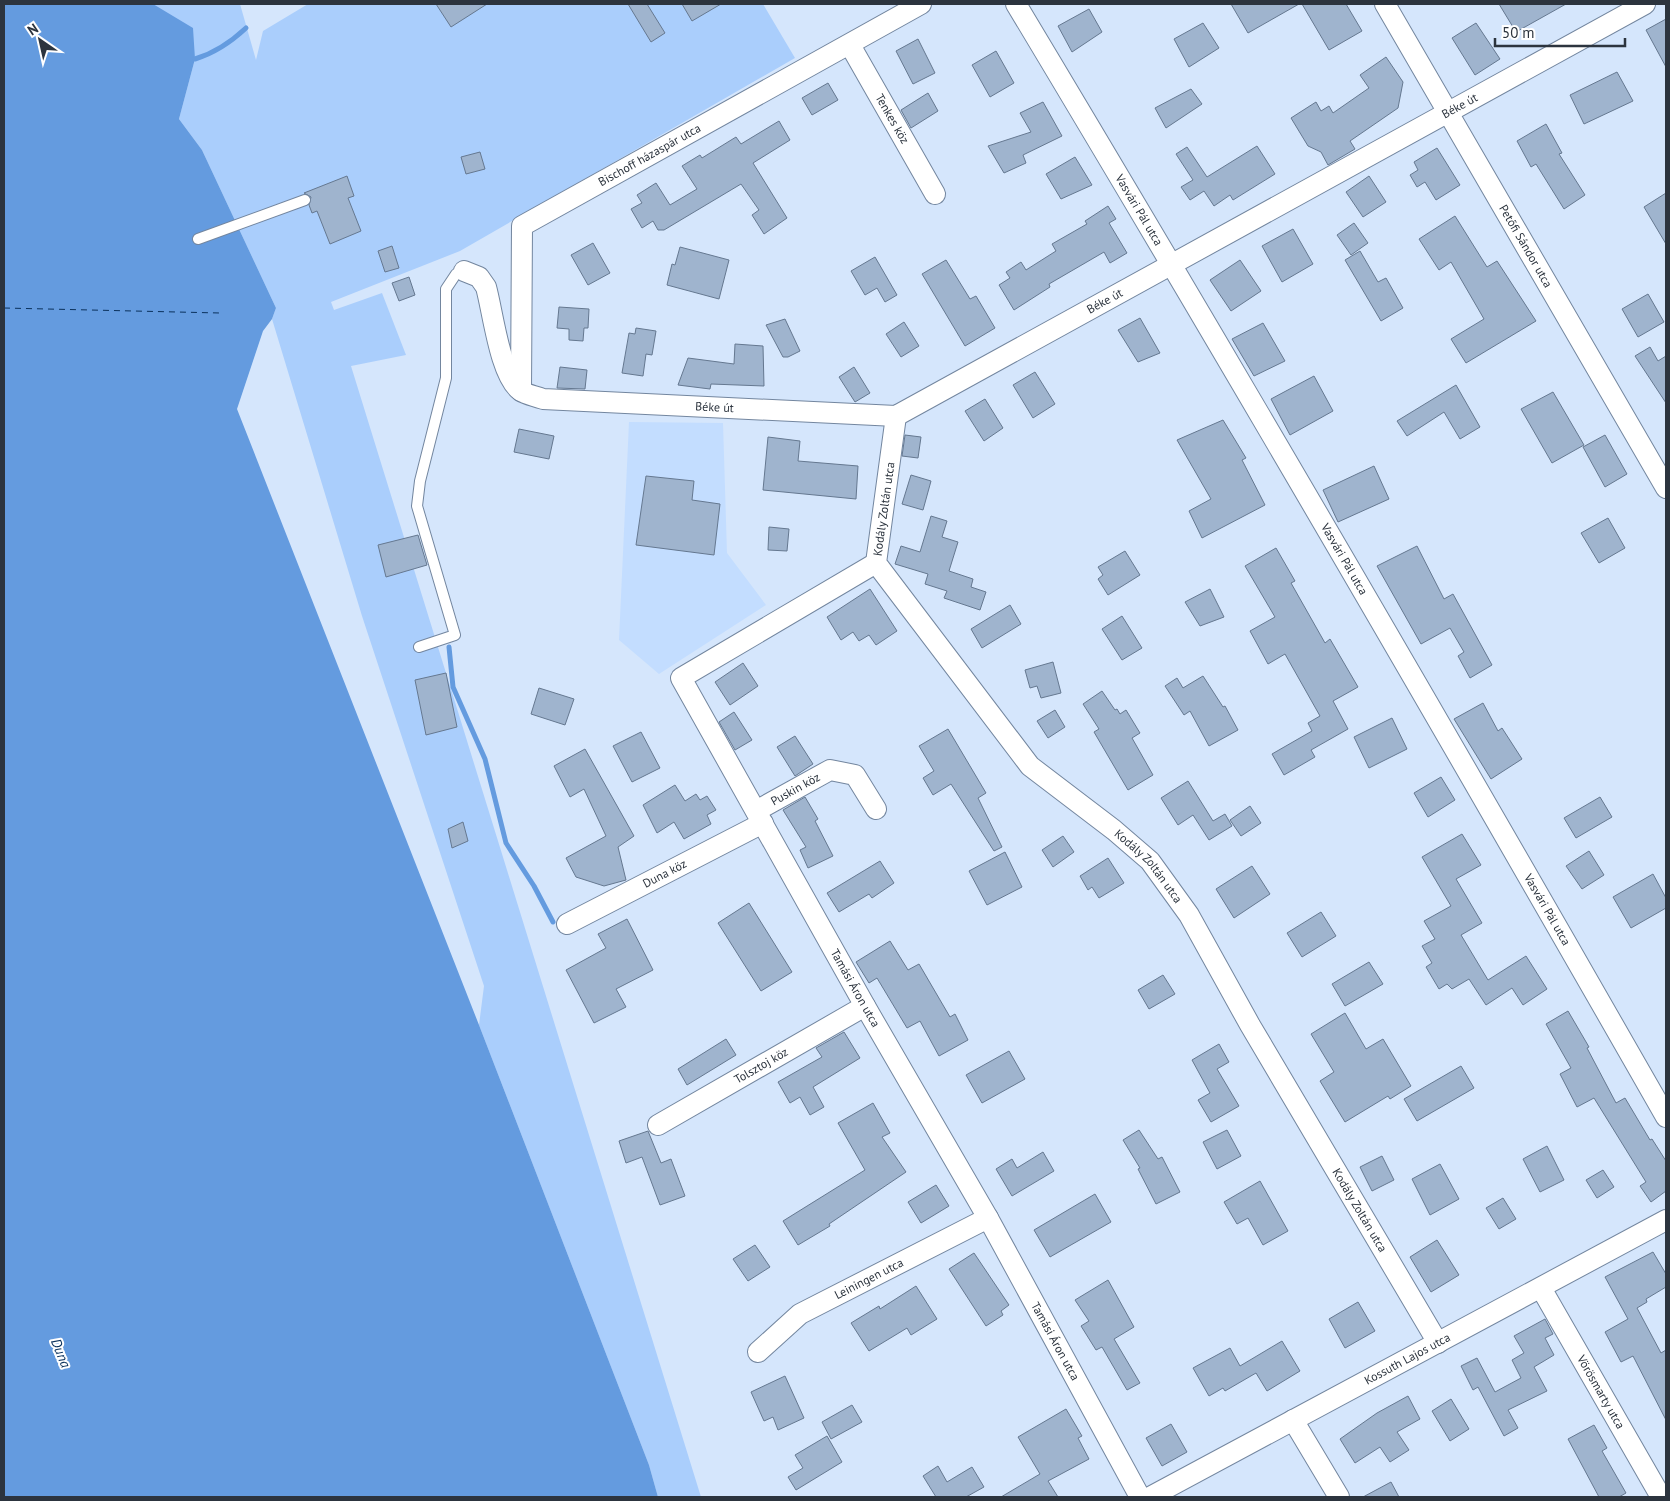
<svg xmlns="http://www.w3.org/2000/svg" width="1670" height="1501" font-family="'PT Sans',sans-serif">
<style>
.built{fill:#c3ddff}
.green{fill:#aacefc}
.water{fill:#649bdf}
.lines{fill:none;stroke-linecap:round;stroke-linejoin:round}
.stream{stroke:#649bdf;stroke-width:5}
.ferry{stroke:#0a315c;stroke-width:1;stroke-dasharray:6 5;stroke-linecap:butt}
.building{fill:#9fb4ce;stroke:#657890}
.service-casing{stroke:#73869f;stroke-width:12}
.minor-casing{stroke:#73869f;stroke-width:22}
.service{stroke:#fff;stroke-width:10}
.minor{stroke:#fff;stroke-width:20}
.labels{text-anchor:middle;stroke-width:4;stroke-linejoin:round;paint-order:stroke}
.street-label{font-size:12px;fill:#2c343e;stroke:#fff}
.water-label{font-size:14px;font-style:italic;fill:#0a315c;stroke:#fff}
</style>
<rect width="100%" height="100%" fill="#d5e6fc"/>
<!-- built -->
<path class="built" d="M629,422l94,1 4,130 39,52 -107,69 -40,-34z"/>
<!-- green -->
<path class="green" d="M153,4h87l16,56 7,-29 45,-27h455l32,54 -335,193 -129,51 3,8 48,-17 24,62 -55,11 350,1131h-43l-9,-32 -170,-440 5,-39 -122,-370 -90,-297 4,-11 -74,-158 -23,-31 16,-60z"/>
<!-- water -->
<path class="water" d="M4,4h149l40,24 2,31 -16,60 23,31 74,158 -4,11 -9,12 -26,78 242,616 170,440 9,32h-654z"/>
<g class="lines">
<!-- stream -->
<g class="stream">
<path d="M195,59c20,-6 36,-17 51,-31"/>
<path d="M449,647l4,40 32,72 21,84 28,43 19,36"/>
</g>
<!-- ferry -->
<path class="ferry" d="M4,308l216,5"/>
</g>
<!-- building -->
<g class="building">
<path d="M436,4h51l-36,23z"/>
<path d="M628,4h19l18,29 -14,9z"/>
<path d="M682,4h39l-29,17z"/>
<path d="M1231,4h68l-51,29z"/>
<path d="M1302,4h44l16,27 -33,19z"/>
<path d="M1499,4h67l-50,28z"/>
<path d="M1089,9l13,23 -30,20 -14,-26z"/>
<path d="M1666,19v48l-20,-37z"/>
<path d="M1203,23l16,25 -30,19 -15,-28z"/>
<path d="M1476,23l24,36 -25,16 -23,-37z"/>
<path d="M918,39l17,34 -22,11 -17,-33z"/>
<path d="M996,51l18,32 -24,14 -18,-32z"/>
<path d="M1386,57l17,25 -5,26 -48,33 5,8 -27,16 -7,-13 -13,-6 -17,-28 25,-16 5,9 8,-5 4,7 36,-25 -9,-13z"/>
<path d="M1617,72l16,29 -49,23 -14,-29z"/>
<path d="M828,83l10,17 -26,15 -10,-17z"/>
<path d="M1191,89l11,15 -36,24 -11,-20z"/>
<path d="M928,93l10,18 -27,17 -10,-18z"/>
<path d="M1043,102l19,34 -39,19 3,8 -22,10 -16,-27 43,-14 -11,-19z"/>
<path d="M779,121l11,19 -37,23 34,55 -23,16 -12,-19 7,-5 -18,-26 -77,46h-6l-5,-9 -11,7 -11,-19 11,-6 -5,-8 19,-12 14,22 27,-16 -15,-23 18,-11 2,3 34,-21 5,7z"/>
<path d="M1546,124l16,29 -3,1 26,41 -21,14 -28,-45 -5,3 -14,-26z"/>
<path d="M1257,146l18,28 -42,26 -3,-5 -16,11 -10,-15 -14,9 -9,-13 12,-7 -17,-26 11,-7 20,30z"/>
<path d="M1437,148l23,37 -24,15 -11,-18 -8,5 -7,-12 8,-5 -4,-8z"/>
<path d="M480,152l5,17 -19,5 -5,-17z"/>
<path d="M1075,157l17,28 -31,14 -15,-25z"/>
<path d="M347,176l7,20 -6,2 13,33 -31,13 -13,-33 -5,2 -3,-8 2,-8 -7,-4z"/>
<path d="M1369,176l17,26 -23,15 -17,-25z"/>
<path d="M1666,193v51l-22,-37z"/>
<path d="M1108,206l8,13 -7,4 18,30 -17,10 -6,-11 -55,32 1,3 -36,23 -15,-25 11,-7 -4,-6 15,-10 5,8 30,-19 -4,-7 35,-20 -2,-3z"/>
<path d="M1455,216l32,51 10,-6 39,60 -70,42 -15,-24 33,-20 -33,-57 -12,8 -20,-31z"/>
<path d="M1354,223l14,20 -17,12 -14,-20z"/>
<path d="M1293,229l20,35 -31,18 -20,-36z"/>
<path d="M593,243l17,30 -22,12 -17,-30z"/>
<path d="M392,246l7,22 -14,4 -7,-21z"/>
<path d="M680,247l49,13 -10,39 -52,-14 5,-21 3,1z"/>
<path d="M1360,251l18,31 8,-4 17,30 -22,13 -36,-61z"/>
<path d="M875,257l22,38 -12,7 -8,-14 -12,7 -14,-24z"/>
<path d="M946,260l24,39 6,-3 19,32 -30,18 -43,-72z"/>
<path d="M1240,260l21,31 -30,20 -21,-31z"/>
<path d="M409,277l6,18 -16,6 -7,-18z"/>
<path d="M1648,294l16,28 -26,15 -16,-28z"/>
<path d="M559,307l30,2 -1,19h-4l-1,13 -14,-1v-11l-12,-1z"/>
<path d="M1140,318l20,35 -22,9 -20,-32z"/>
<path d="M785,319l15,32 -12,6h-5l-17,-32z"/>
<path d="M904,322l15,24 -18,11 -15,-23z"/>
<path d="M1263,323l22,38 -31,15 -22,-37z"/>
<path d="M636,328l20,3 -4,24 -6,-1 -3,22 -21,-3 7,-40 6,1z"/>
<path d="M735,344l28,2 1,40 -53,-2 -1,5 -32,-4 10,-27 46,6z"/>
<path d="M1650,347l8,14 8,-5v47l-31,-47z"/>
<path d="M560,367l27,3 -2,19 -28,-1z"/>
<path d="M854,367l16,26 -15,9 -16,-25z"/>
<path d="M1035,372l20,32 -22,14 -20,-33z"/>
<path d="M1314,376l19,35 -43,24 -19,-36z"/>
<path d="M1456,385l24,42 -20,12 -16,-27 -37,24 -10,-15z"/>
<path d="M1553,392l31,53 -32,18 -31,-54z"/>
<path d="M985,399l18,29 -19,13 -19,-30z"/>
<path d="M1223,420l23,38 -4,2 23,45 -63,33 -13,-27 22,-12 -34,-59z"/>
<path d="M519,429l35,7 -5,23 -35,-7z"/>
<path d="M905,435l16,2 -3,21 -16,-2z"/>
<path d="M1605,435l22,39 -22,13 -22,-40z"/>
<path d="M768,437l32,4 -2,20 60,5 -2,33 -93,-9z"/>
<path d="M1374,466l15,33 -51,23 -15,-32z"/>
<path d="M911,475l20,6 -8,29 -21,-6z"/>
<path d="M646,476l48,5 -2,19 28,4 -6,51 -78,-10z"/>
<path d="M931,516l16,5 -5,16 16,5 -9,29 24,8 -2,8 15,5 -6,18 -36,-12 3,-7 -22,-7 3,-10 -33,-10 6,-18 19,6z"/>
<path d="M1608,518l17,30 -26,15 -18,-30z"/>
<path d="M769,527l20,2 -2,22 -19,-1z"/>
<path d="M418,535l9,30 -41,12 -8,-32z"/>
<path d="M1417,546l27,53 9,-5 39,71 -22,13 -12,-22 6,-4 -14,-24 -29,16 -44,-78z"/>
<path d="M1276,548l19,33 -4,2 34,60 5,-4 28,48 -25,14 15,28 -37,21 4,7 -31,18 -12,-21 40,-23 -4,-8 12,-7 -35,-62 -17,10 -18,-33 25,-14 -30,-51z"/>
<path d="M1125,551l15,24 -32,20 -10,-16 5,-4 -5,-8z"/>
<path d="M870,589l27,42 -21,14 -7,-10 -10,6 -6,-9 -12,8 -14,-23z"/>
<path d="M1210,589l14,28 -24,9 -15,-24z"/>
<path d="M1010,605l11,19 -39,24 -11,-19z"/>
<path d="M1122,616l20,32 -20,12 -20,-31z"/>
<path d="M1053,662l8,31 -20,5 -4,-12 -7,2 -5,-18z"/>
<path d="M743,663l15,23 -28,19 -15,-23z"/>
<path d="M446,673l11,54 -31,8 -11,-55z"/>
<path d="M1203,676l20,31 2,-1 13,24 -29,16 -19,-35 -6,4 -19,-29 12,-8 6,10z"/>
<path d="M539,688l35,11 -9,26 -34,-11z"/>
<path d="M1102,691l13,19 2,-1 3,5 6,-4 14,23 -8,5 21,37 -25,15 -34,-58 5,-3 -16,-25z"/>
<path d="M1483,703l15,28 4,-3 20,31 -31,20 -37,-60z"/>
<path d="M1055,710l10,17 -17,11 -11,-17z"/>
<path d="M734,712l18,28 -17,10 -16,-28z"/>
<path d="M1392,718l15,31 -38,19 -15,-31z"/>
<path d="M948,729l38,64 -8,5 24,49 -8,4 -43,-67 -18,11 -10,-17 11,-7 -15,-25z"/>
<path d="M641,732l19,36 -28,14 -19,-36z"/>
<path d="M795,736l18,28 -18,12 -18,-29z"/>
<path d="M585,749l49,87 -16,11 8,33 -22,6 -28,-9 -10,-19 40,-22 -22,-47 -14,8 -16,-31z"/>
<path d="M1441,777l14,23 -27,17 -14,-24z"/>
<path d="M1188,781l25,40 12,-7 7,12 -23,14 -16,-25 -15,10 -17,-27z"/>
<path d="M675,785l10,16 11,-7 4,6 7,-4 9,14 -9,5 4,9 -27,15 -10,-17 -17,11 -14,-28z"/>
<path d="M805,797l13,22 -3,2 18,35 -25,12 -8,-18 6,-3 -23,-37z"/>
<path d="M1600,797l12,20 -36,21 -12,-20z"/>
<path d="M1250,806l11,17 -20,13 -11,-16z"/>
<path d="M463,822l5,19 -16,7 -4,-19z"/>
<path d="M1462,834l19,31 -25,14 26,44 -21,12 27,45 38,-24 21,33 -24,16 -11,-17 -26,17 -17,-26 -17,10 -5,-5 -8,5 -13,-22 6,-4 -10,-17 13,-7 -11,-18 27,-15 -29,-49z"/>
<path d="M1063,836l11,16 -21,15 -11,-17z"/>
<path d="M1589,851l15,24 -22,14 -16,-23z"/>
<path d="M1005,852l17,35 -35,18 -18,-34z"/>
<path d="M1108,858l16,25 -25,15 -7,-11 -4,3 -8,-14z"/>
<path d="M880,861l14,22 -22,15 -3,-4 -30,18 -12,-19z"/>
<path d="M1252,866l18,28 -36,24 -18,-29z"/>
<path d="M1653,874l13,24v10l-35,20 -18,-31z"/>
<path d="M749,903l43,69 -31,19 -43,-68z"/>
<path d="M1321,912l15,24 -34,21 -15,-24z"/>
<path d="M627,919l26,51 -37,19 10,18 -32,16 -28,-53 40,-22 -8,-14z"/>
<path d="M890,941l18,29 11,-6 31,53 5,-3 13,26 -29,16 -19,-35 -13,7 -30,-50 -8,5 -13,-21z"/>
<path d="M1369,962l14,22 -38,22 -13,-22z"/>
<path d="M1163,975l12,19 -26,15 -11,-19z"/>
<path d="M1568,1011l21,36 -2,1 29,55 9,-5 25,42 2,-1 14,22v30l-15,11 -11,-16 6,-4 -52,-84 -17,9 -17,-33 11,-6 -25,-44z"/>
<path d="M1345,1013l21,36 17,-10 28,47 -21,13 -2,-3 -43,26 -25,-41 14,-9 -23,-38z"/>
<path d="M844,1032l16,26 -47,29 11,20 -14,8 -10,-18 -10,6 -12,-21 44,-25 -6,-9z"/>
<path d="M726,1039l10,16 -49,30 -9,-16z"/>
<path d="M1219,1044l10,18 -12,7 22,37 -28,16 -13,-22 12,-7 -18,-33z"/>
<path d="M1009,1051l16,28 -43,24 -16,-28z"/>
<path d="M1461,1066l13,22 -57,33 -13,-22z"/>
<path d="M873,1103l17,30 -8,4 24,35 -77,52 1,2 -32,19 -15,-24 82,-51 -27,-47z"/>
<path d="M1139,1130l19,29 4,-2 18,35 -24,12 -18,-35 2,-1 -17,-28z"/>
<path d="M1227,1130l14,26 -24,13 -14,-27z"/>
<path d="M648,1131l13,32 10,-4 14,37 -25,9 -18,-48 -16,6 -7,-22z"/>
<path d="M1547,1146l17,34 -24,12 -17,-33z"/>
<path d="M1043,1152l11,19 -42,25 -16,-27 16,-10 5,9z"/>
<path d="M1382,1156l12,24 -22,11 -12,-24z"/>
<path d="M1440,1164l19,35 -29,16 -18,-36z"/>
<path d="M1603,1170l11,17 -17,11 -11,-18z"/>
<path d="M1260,1181l28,50 -25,14 -15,-27 -11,6 -13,-22z"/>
<path d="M936,1185l13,21 -28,17 -13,-21z"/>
<path d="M1095,1194l16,28 -61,35 -16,-27z"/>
<path d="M1503,1198l13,21 -17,10 -13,-21z"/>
<path d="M1437,1240l22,35 -28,17 -21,-35z"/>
<path d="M755,1245l15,22 -22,14 -15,-22z"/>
<path d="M1653,1252l13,22v13l-20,12 1,3 -10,6 24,45 5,-3v70l-33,-64 -12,6 -16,-30 23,-13 -23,-42z"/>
<path d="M974,1253l35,52 -8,6 2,4 -17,11 -37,-57z"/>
<path d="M1108,1280l26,47 -20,12 26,44 -13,7 -25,-43 -6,3 -15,-24 8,-5 -14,-21z"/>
<path d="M916,1286l21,33 -26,16 -4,-7 -38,23 -18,-28 28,-17 1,3z"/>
<path d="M1358,1302l17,29 -30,17 -16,-29z"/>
<path d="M1545,1319l8,15 -8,4 9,17 -20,12 13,24 -39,19 10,18 -14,8 -26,-49 -5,3 -12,-24 16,-8 18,34 26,-14 -9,-18 12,-7 -10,-17z"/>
<path d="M1282,1341l18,30 -33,20 -11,-18 -31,18 -2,-3 -14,8 -16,-28 37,-20 10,18z"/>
<path d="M785,1376l19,42 -26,12 -5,-13 -9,4 -13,-29z"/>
<path d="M1408,1396l12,23 -23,13 12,18 -19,12 -10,-15 -25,16 -15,-24 37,-26z"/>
<path d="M1451,1399l18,30 -19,12 -18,-30z"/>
<path d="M852,1405l10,17 -31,17 -9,-17z"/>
<path d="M1066,1409l16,27 -4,2 11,21 -41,22 10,16h-57l39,-23 -22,-37z"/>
<path d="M1171,1424l16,28 -25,14 -16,-28z"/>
<path d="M1594,1425l13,23 -5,3 24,42 -7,4h-20l-31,-58z"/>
<path d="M827,1436l15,26 -46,28 -8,-13 15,-9 -8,-13z"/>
<path d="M938,1466l9,16 25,-15 12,20 -18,10h-30l-13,-21z"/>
<path d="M1391,1482l8,15h-36z"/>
</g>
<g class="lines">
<defs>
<g id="service">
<path d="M198,239l107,-39"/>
<path d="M419,647l36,-12 -38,-129 3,-25 26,-103v-89l10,-15 8,-3"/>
</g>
<g id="minor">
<path id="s1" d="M1016,4c221,368 437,740 650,1113"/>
<path id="s2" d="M1385,4l281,484"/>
<path id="s3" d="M850,45l85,149"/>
<path id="s4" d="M464,271l15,6 7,10c7,25 14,90 35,104 6,4 15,5 22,8l353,17 749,-412"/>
<path id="s5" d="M521,391l1,-165 399,-222"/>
<path id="s6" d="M896,416l-20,147 154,203 84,64 36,31 39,54 61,110 188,318"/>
<path id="s7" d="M876,563l-195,115 184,328 123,212 152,279"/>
<path id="s8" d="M756,811l74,-41 25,5 21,34"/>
<path id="s9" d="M567,924l196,-101"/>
<path id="s10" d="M658,1125l207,-119"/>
<path id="s11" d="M1541,1288l120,209"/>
<path id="s12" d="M758,1352l42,-38 188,-96"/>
<path d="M1293,1420l46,77"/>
<path id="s13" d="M1150,1497l516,-277"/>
</g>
</defs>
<!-- service casing -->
<use href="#service" class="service-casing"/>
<!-- minor casing -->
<use href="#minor" class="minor-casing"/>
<!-- service -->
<use href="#service" class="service"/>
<!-- minor -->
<use href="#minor" class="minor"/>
</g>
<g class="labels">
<!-- street labels -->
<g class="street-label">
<text dy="4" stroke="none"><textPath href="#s4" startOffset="1160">Béke út</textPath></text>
<text dy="4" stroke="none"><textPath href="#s3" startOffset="85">Tenkes köz</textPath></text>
<text dy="4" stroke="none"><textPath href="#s5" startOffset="311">Bischoff házaspár utca</textPath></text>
<text dy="4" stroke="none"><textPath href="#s1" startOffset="240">Vasvári Pál utca</textPath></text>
<text dy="4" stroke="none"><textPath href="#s2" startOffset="280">Petőfi Sándor utca</textPath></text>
<text dy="4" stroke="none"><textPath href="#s4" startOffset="755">Béke út</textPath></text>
<text dy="4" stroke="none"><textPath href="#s4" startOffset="335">Béke út</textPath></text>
<text transform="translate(884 509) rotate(-82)" y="4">Kodály Zoltán utca</text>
<text dy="4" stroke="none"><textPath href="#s1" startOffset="645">Vasvári Pál utca</textPath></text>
<text dy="4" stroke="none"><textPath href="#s8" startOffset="45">Puskin köz</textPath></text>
<text dy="4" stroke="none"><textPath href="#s6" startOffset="559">Kodály Zoltán utca</textPath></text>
<text dy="4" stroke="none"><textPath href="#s9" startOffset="110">Duna köz</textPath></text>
<text dy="4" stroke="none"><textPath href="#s1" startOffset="1050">Vasvári Pál utca</textPath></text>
<text dy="4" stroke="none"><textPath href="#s7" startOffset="582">Tamási Áron utca</textPath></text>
<text dy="4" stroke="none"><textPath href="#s10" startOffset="119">Tolsztoj köz</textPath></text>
<text dy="4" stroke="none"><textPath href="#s6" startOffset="964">Kodály Zoltán utca</textPath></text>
<text dy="4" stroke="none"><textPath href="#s12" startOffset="134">Leiningen utca</textPath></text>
<text dy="4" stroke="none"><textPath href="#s7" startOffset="988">Tamási Áron utca</textPath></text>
<text dy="4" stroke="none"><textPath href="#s13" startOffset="292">Kossuth Lajos utca</textPath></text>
<text dy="4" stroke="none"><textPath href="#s11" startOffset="120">Vörösmarty utca</textPath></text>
</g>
<!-- water labels -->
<g class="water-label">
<text transform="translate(61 1353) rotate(68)" y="5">Duna</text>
</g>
</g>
<!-- border -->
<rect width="1670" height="1501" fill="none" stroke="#2c343e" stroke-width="10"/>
<!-- north arrow -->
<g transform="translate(40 40) rotate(326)" stroke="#ffffff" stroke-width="4" paint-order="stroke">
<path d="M0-4L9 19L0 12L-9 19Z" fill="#2c343e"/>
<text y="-8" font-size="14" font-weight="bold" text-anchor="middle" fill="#2c343e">N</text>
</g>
<!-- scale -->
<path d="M1495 38v8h130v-8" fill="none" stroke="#2c343e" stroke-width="2.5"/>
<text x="1502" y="38" font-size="15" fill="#2c343e" stroke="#ffffff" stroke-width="4" paint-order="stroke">50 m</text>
</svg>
